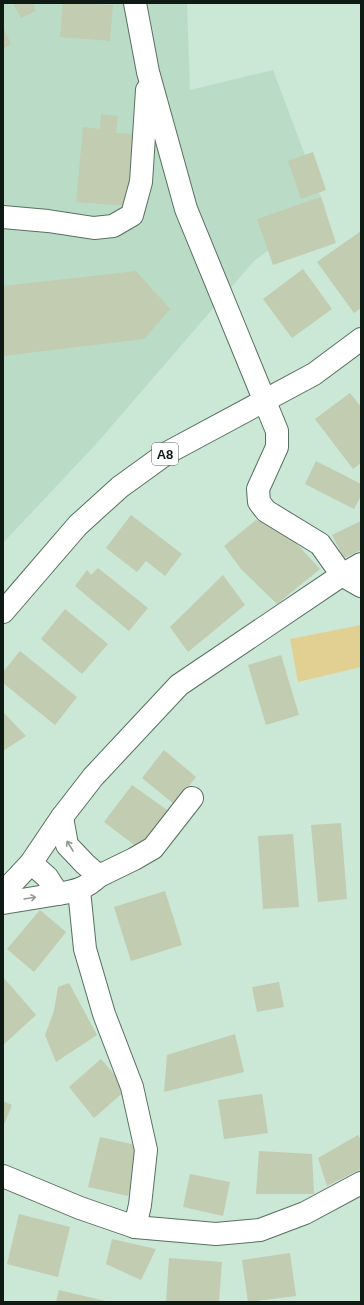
<svg xmlns="http://www.w3.org/2000/svg" width="364" height="1305" font-family="Arial,sans-serif">
<style>
.built{fill:#badcc6}
.green{fill:#e2d093}
.building{fill:#c1ccb1}
.lines{fill:none;stroke-linecap:round;stroke-linejoin:round}
.minor-casing{stroke:#577060;stroke-width:24}
.highway-casing{stroke:#577060;stroke-width:24}
.minor{stroke:#fff;stroke-width:22}
.highway{stroke:#fff;stroke-width:22}
.oneway{stroke:#939895}
.labels{text-anchor:middle;stroke-width:3;stroke-linejoin:round;paint-order:stroke}
.shield{fill:#fff;stroke:#585f5a;stroke-width:1}
.shield-label{font-size:13px;font-weight:bold;fill:#101a14}
</style>
<rect width="100%" height="100%" fill="#cbe7d5"/>
<!-- built -->
<path class="built" d="M3,3h184l3,87 83,-20 52,138 -71,53 -157,182 -94,100z"/>
<!-- green -->
<path class="green" d="M361,625v42l-63,15 -8,-43z"/>
<!-- building -->
<g class="building">
<path d="M13,3h20l3,8 -15,7z"/>
<path d="M63,3l50,2 -3,36 -50,-4z"/>
<path d="M3,27l8,17 -8,5z"/>
<path d="M101,114l17,2 -2,17 18,1 -6,72 -52,-4 7,-75 17,2z"/>
<path d="M313,152l13,38 -25,9 -13,-38z"/>
<path d="M321,197l15,46 -63,22 -16,-46z"/>
<path d="M361,231v77l-7,5 -37,-51z"/>
<path d="M303,269l29,40 -40,29 -29,-39z"/>
<path d="M136,271l34,38 -26,30 -141,17v-70z"/>
<path d="M350,393l11,14v56l-8,6 -38,-50z"/>
<path d="M316,461l45,23v12l-7,13 -49,-25z"/>
<path d="M131,515l51,39 -17,22 -19,-15 -9,11 -31,-24z"/>
<path d="M256,520l25,7 39,42 -43,35 -36,-35 -17,-23z"/>
<path d="M361,521v29l-17,8 -12,-23z"/>
<path d="M98,568l50,40 -19,23 -54,-45 12,-16 4,5z"/>
<path d="M223,575l22,30 -57,47 -18,-25z"/>
<path d="M65,609l43,35 -26,30 -41,-35z"/>
<path d="M20,651l57,46 -22,28 -52,-42v-11z"/>
<path d="M281,655l18,60 -33,10 -18,-60z"/>
<path d="M3,712l23,24 -23,15z"/>
<path d="M164,750l32,27 -22,27 -32,-26z"/>
<path d="M132,785l38,27 -29,38 -37,-28z"/>
<path d="M341,823l6,76 -29,3 -7,-77z"/>
<path d="M293,834l6,73 -36,2 -5,-73z"/>
<path d="M165,891l17,54 -51,16 -17,-54z"/>
<path d="M40,910l26,22 -32,40 -27,-23z"/>
<path d="M3,977l33,38 -33,30z"/>
<path d="M279,982l5,25 -27,5 -5,-25z"/>
<path d="M69,983l28,52 -41,27 -11,-27 9,-24 4,-24z"/>
<path d="M235,1034l9,38 -80,20 3,-37z"/>
<path d="M101,1059l26,30 -33,29 -25,-31z"/>
<path d="M262,1094l6,39 -44,6 -6,-39z"/>
<path d="M3,1101l9,4 -9,22z"/>
<path d="M358,1135l3,5v29l-34,17 -9,-28z"/>
<path d="M100,1137l40,9 -12,50 -40,-9z"/>
<path d="M259,1151l53,3 2,40h-58z"/>
<path d="M190,1174l40,8 -7,34 -40,-9z"/>
<path d="M19,1214l51,13 -12,50 -51,-13z"/>
<path d="M112,1239l44,10 -15,31 -35,-16z"/>
<path d="M290,1253l6,43 -48,6 -6,-42z"/>
<path d="M169,1258l53,4 -3,40h-53z"/>
<path d="M59,1290l46,11v1h-49z"/>
</g>
<g class="lines">
<defs>
<g id="minor">
<path d="M135,3l13,69 38,137 91,222v16l-19,42 1,13 7,9 54,33 22,31 19,11"/>
<path d="M3,217l45,4 46,7 19,-2 19,-11 9,-33 6,-92"/>
<path d="M31,863l16,14 11,17c18,-3 27,-5 41,-18l-14,-12 -18,-19 -5,-28"/>
<path d="M99,876l35,-17 19,-11 39,-50"/>
<path d="M79,890l6,59 19,65 28,73 14,63 -6,55 -5,22"/>
<path d="M3,893l28,-30 31,-46 31,-40 86,-92 163,-110 19,-11"/>
<path d="M3,903l55,-9"/>
<path d="M3,1176l77,32 55,19 81,7 44,-4 45,-17 56,-30"/>
</g>
<path id="highway" d="M3,612l75,-87 42,-38 47,-34 147,-79 47,-35"/>
</defs>
<!-- minor casing -->
<use href="#minor" class="minor-casing"/>
<!-- highway casing -->
<use href="#highway" class="highway-casing"/>
<!-- minor -->
<use href="#minor" class="minor"/>
<!-- highway -->
<use href="#highway" class="highway"/>
</g>
<!-- one-way arrows -->
<defs><path id="oneway-shaft" d="M-6 0H5M1.5-3L5.5 0L1.5 3" fill="none" stroke-width="1.6" stroke-linecap="round" stroke-linejoin="round"/></defs>
<g class="oneway">
<use href="#oneway-shaft" transform="translate(70 846) rotate(-121)"/>
<use href="#oneway-shaft" transform="translate(30 898) rotate(-9)"/>
</g>
<g class="labels">
<!-- shield labels -->
<rect class="shield" x="152" y="443" width="26" height="22" rx="3"/>
<g class="shield-label">
<text x="165" y="459">A8</text>
</g>
</g>
<!-- border -->
<rect width="364" height="1305" fill="none" stroke="#101a14" stroke-width="8"/>
</svg>
